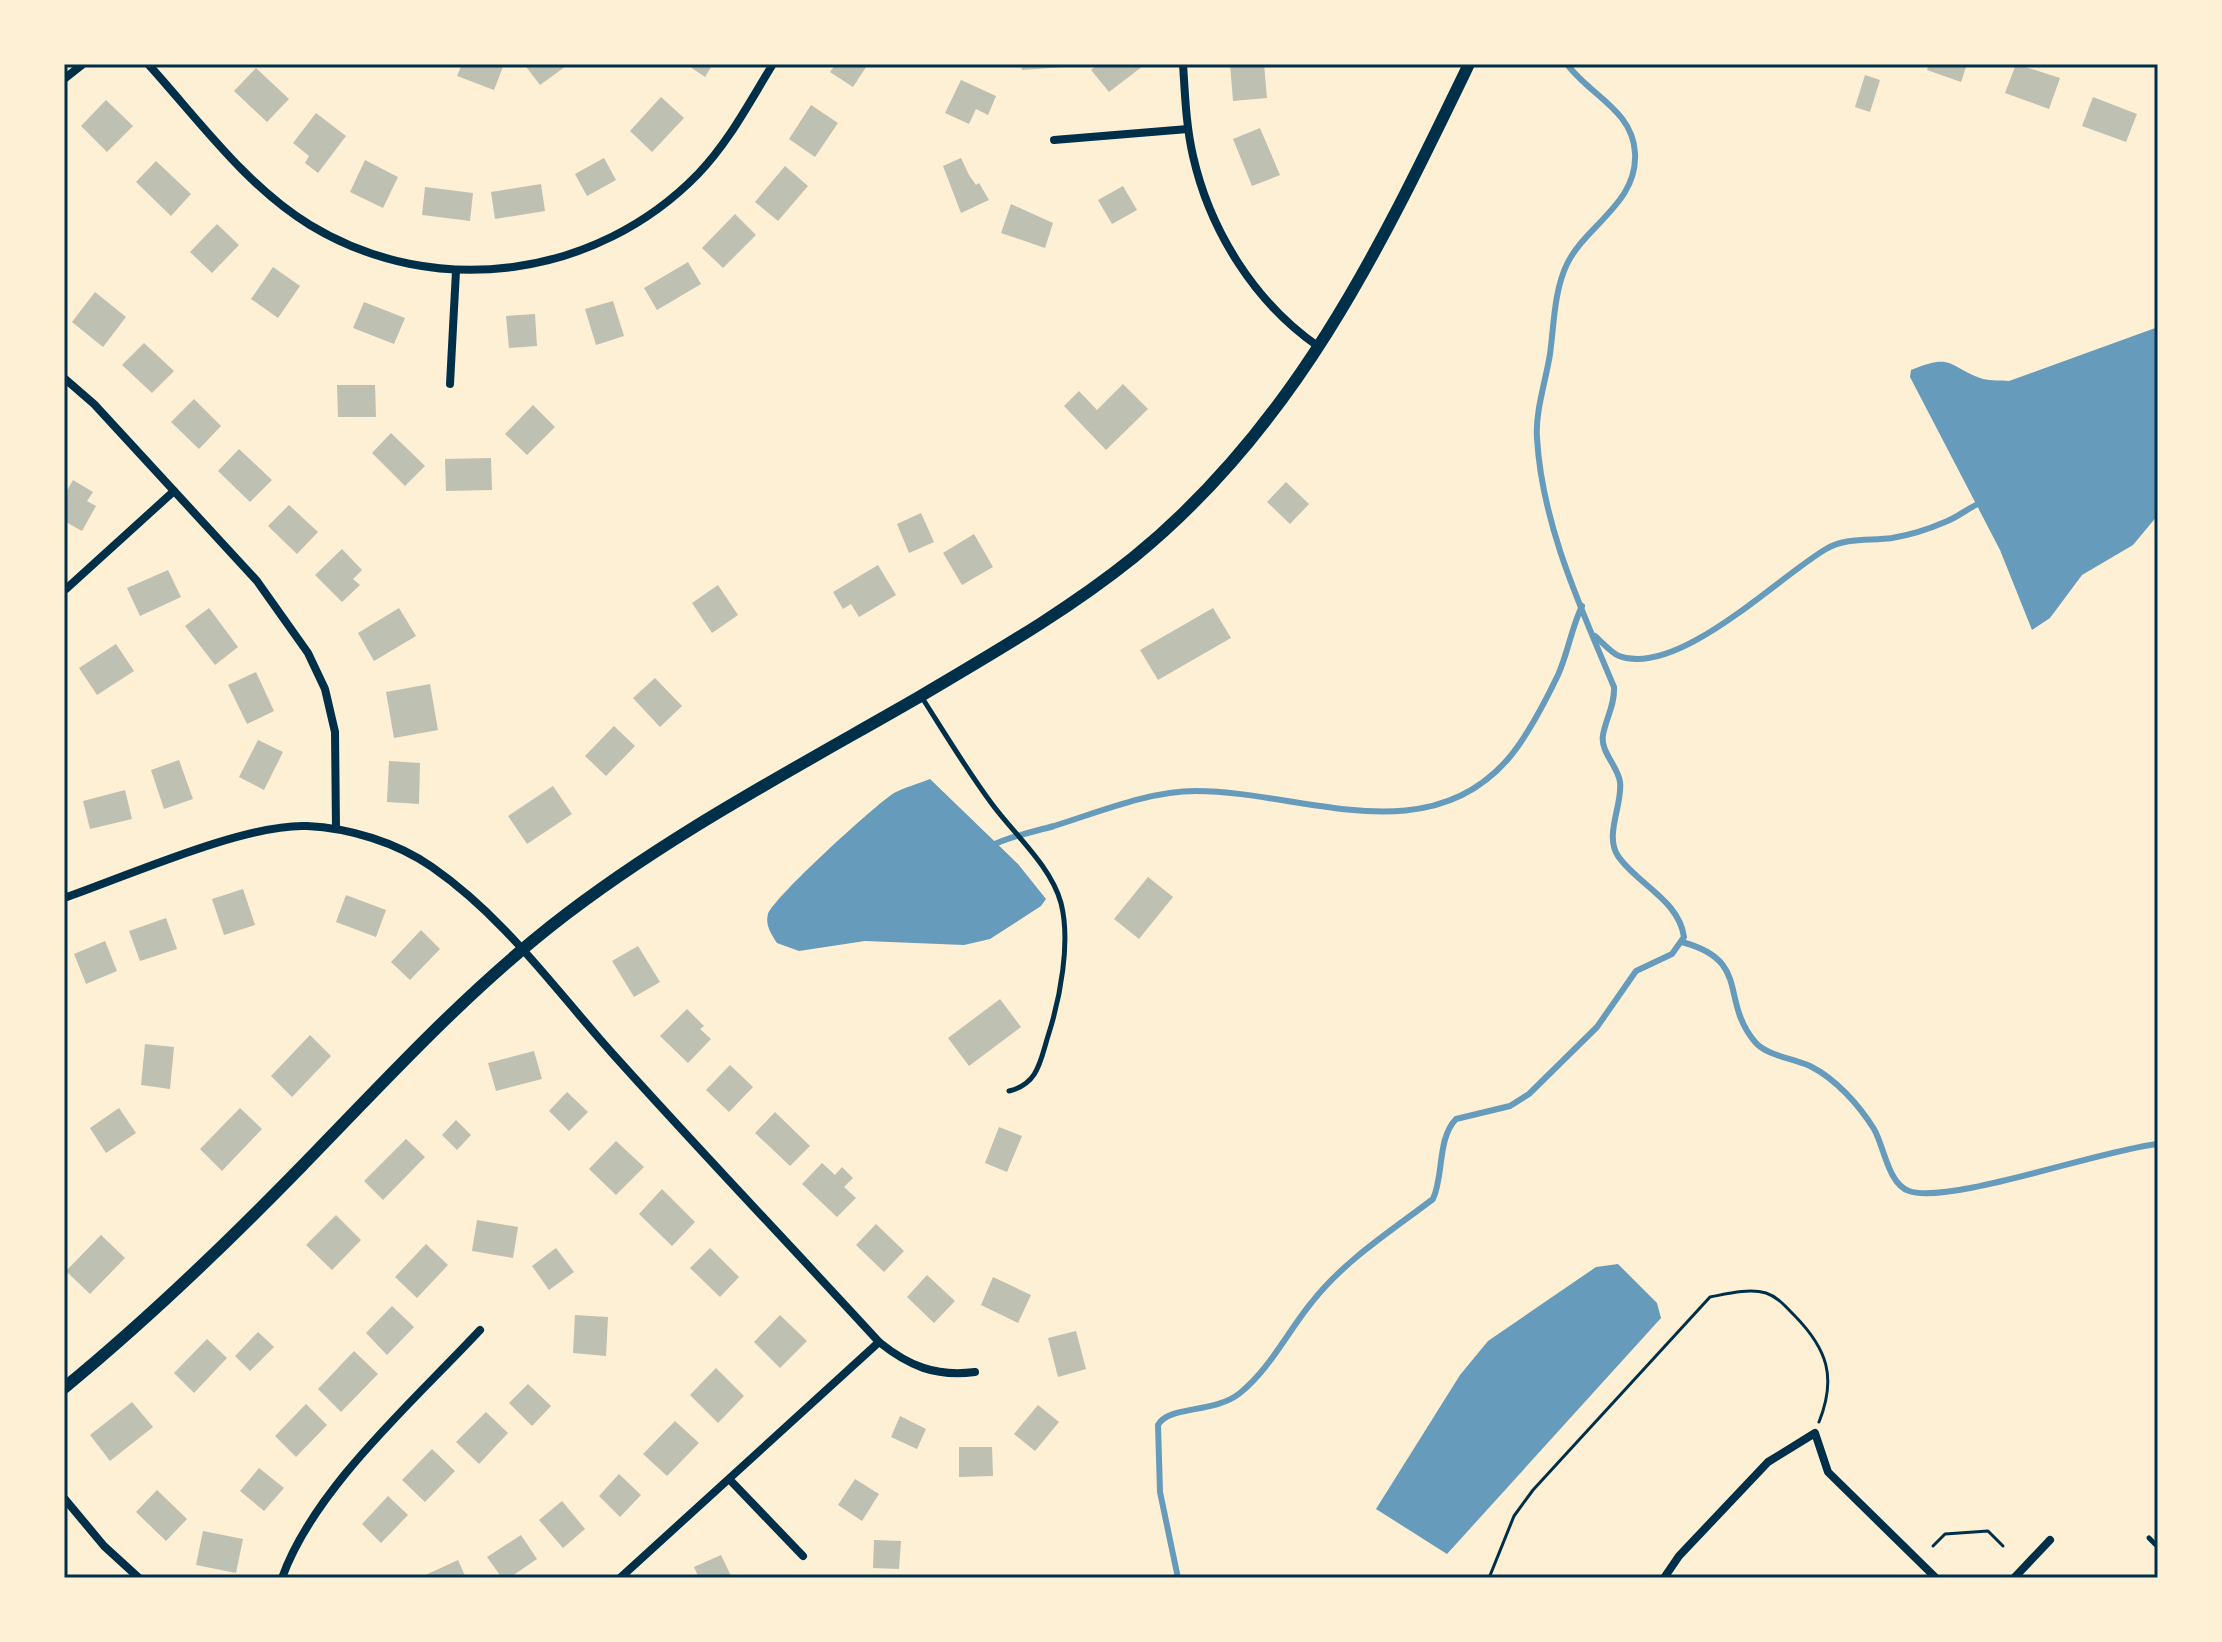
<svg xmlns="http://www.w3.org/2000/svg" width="2222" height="1642" font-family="Rubik,sans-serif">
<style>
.water{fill:#669bbc}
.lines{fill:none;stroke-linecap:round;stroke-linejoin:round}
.stream{stroke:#669bbc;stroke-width:6}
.building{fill:#bec0b2}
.path{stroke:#003049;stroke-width:3}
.service{stroke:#003049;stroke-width:5}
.minor{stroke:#003049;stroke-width:8}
.tertiary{stroke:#003049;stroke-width:12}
.neatline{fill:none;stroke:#003049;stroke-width:3}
</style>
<rect width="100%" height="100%" fill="#fdf0d5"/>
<!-- water -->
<g class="water">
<path d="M2158,327v188l-25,30 -51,30 -32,43 -18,12 -32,-80 -90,-173 1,-7c43,-18 37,-3 72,9 8,2 18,1 26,2z"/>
<path d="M930,779l88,85 28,35 -5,7 -51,33 -26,6 -99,-4 -66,10 -22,-8c-6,-9 -12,-18 -9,-29 5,-16 108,-110 126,-121 11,-6 24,-9 36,-14z"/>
<path d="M1618,1264l39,39 4,15 -214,236 -71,-45 84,-134 28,-34 108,-74z"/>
</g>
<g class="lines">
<!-- stream -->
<g class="stream">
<path d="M1595,636c7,6 16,17 24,20 59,22 159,-79 207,-107 21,-12 44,-8 66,-11 18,-3 37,-9 53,-16 14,-5 25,-16 38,-20"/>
<path d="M991,846c19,-10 42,-14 63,-20 45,-14 95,-35 142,-35 103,0 230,63 312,-32 19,-22 37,-57 50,-84 10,-22 13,-46 24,-69"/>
<path d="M1682,942c70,19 37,57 73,100 12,14 38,16 55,24 26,13 49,39 64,63 10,17 14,55 35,62 40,14 195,-42 249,-47"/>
<path d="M1178,1578l-18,-86 -2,-67c11,-20 56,-11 82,-32 30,-24 48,-62 72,-91 33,-42 79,-71 121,-103 11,-24 4,-60 23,-80l54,-13 19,-12 68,-67 39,-56 36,-17 12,-17c-5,-37 -47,-53 -66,-81 -14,-21 5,-52 2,-74 -2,-16 -20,-30 -17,-47 3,-17 12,-30 11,-48 -33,-79 -72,-162 -77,-249 -2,-26 9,-58 13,-84 4,-29 4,-63 17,-90 19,-39 71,-61 68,-111 -2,-43 -46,-58 -68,-89"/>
</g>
</g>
<!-- building -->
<g class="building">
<path d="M462,64h42l-10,26 -37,-14z"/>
<path d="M524,64h45l-29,21z"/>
<path d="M686,64h27l-8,13z"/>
<path d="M836,64h32l-15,23 -23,-15z"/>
<path d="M1021,64h43l1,3 -43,3z"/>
<path d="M1098,64h43l2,2 -34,26 -18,-22z"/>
<path d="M1230,64h34l3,34 -34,3z"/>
<path d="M1929,64h38l-6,18 -34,-12z"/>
<path d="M2016,64l44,14 -11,31 -44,-16z"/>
<path d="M256,68l33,31 -22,23 -33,-31z"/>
<path d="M1865,75l15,5 -10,32 -15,-5z"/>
<path d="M961,80l35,16 -8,19 -12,-6 -7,15 -24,-11z"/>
<path d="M661,97l23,21 -32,34 -22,-21z"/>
<path d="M2093,97l44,17 -11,28 -44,-16z"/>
<path d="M106,100l27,26 -26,26 -26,-26z"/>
<path d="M811,105l27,18 -23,34 -26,-18z"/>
<path d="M316,113l30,23 -28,37 -13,-10 4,-7 -16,-13z"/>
<path d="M1260,128l20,47 -28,11 -19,-47z"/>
<path d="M604,158l12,22 -29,16 -12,-22z"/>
<path d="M961,158l8,17 7,10 3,-2 10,17 -28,13 -18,-47z"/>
<path d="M365,160l33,17 -15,31 -33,-16z"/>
<path d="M156,161l35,33 -20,22 -35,-34z"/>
<path d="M785,166l23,20 -30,35 -23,-19z"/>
<path d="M541,184l4,27 -50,8 -4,-27z"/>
<path d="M1123,186l14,24 -25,14 -14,-24z"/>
<path d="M425,187l48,6 -3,28 -48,-6z"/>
<path d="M1011,204l42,19 -8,25 -44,-15z"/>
<path d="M735,214l21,21 -33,33 -21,-20z"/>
<path d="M217,224l22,21 -27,28 -22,-21z"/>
<path d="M688,262l13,22 -44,26 -13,-22z"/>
<path d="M273,267l27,19 -22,32 -27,-19z"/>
<path d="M95,292l31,25 -23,30 -31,-25z"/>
<path d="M613,301l11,35 -28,9 -11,-36z"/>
<path d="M364,302l41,16 -11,26 -41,-16z"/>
<path d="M535,314l2,32 -28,2 -3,-32z"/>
<path d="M144,343l30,28 -22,22 -30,-28z"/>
<path d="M1123,384l25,25 -42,41 -42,-44 15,-15 18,19z"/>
<path d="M337,385h38l1,32h-38z"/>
<path d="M194,399l27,27 -22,23 -28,-27z"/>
<path d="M533,405l22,22 -28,28 -22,-21z"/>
<path d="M391,433l34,33 -20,20 -33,-33z"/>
<path d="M239,449l33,31 -22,22 -32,-31z"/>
<path d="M491,458l1,32 -46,1 -1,-32z"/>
<path d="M73,480l20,12 -6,9 9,5 -14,25 -18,-10v-25z"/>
<path d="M1286,482l23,22 -19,20 -23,-22z"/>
<path d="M289,505l29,27 -21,22 -29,-28z"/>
<path d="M921,513l13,29 -25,11 -12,-29z"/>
<path d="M974,534l19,33 -31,18 -19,-32z"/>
<path d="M342,549l20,21 -9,9 7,6 -18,17 -27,-27z"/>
<path d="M878,565l18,30 -37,22 -8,-13 -8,5 -10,-17z"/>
<path d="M168,570l13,27 -41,19 -13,-28z"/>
<path d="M718,585l20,30 -26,18 -20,-30z"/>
<path d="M209,608l29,39 -23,18 -30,-39z"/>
<path d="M399,608l17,28 -42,25 -16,-28z"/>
<path d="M1213,608l18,30 -73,42 -18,-30z"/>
<path d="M116,644l18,27 -37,24 -18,-27z"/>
<path d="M256,672l18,39 -27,13 -19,-39z"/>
<path d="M655,678l27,28 -22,21 -27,-29z"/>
<path d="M430,684l8,46 -44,8 -8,-46z"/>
<path d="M614,726l21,20 -29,30 -21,-20z"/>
<path d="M258,740l25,12 -19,38 -25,-13z"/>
<path d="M179,760l14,39 -29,10 -13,-39z"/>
<path d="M389,761l31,2 -1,41 -32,-2z"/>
<path d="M553,786l19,28 -45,30 -19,-28z"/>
<path d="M125,790l7,29 -42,10 -7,-28z"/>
<path d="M1148,877l25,20 -34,42 -25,-20z"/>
<path d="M243,889l12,36 -31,10 -12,-36z"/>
<path d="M346,895l40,15 -10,27 -40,-15z"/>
<path d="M166,918l11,31 -37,12 -11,-30z"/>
<path d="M421,930l19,19 -30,31 -19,-18z"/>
<path d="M105,941l12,30 -31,13 -12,-30z"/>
<path d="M638,946l22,36 -26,15 -22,-36z"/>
<path d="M1000,999l21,28 -52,39 -21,-28z"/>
<path d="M687,1009l17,17 -4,3 11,10 -23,24 -28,-27z"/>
<path d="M310,1035l21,21 -39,41 -21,-21z"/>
<path d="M145,1044l29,3 -4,42 -29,-4z"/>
<path d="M534,1051l8,28 -46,12 -8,-28z"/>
<path d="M730,1065l23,22 -24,25 -23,-22z"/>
<path d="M567,1092l21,20 -19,19 -20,-20z"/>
<path d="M119,1108l17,25 -30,20 -16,-25z"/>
<path d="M240,1108l22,21 -40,42 -22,-22z"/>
<path d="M775,1112l35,34 -20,20 -35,-33z"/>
<path d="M456,1120l15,15 -14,15 -15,-15z"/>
<path d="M999,1127l23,9 -15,36 -22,-9z"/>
<path d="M406,1139l19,18 -42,43 -19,-19z"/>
<path d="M616,1141l28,26 -28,28 -27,-26z"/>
<path d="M822,1163l13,12 7,-8 11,11 -9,9 12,11 -19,19 -35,-33z"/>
<path d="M662,1189l33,33 -23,24 -33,-32z"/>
<path d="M336,1215l25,25 -29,30 -26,-25z"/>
<path d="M477,1220l41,7 -5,31 -41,-7z"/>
<path d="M876,1224l28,27 -20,21 -28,-27z"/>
<path d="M101,1235l24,23 -35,36 -24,-23z"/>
<path d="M426,1244l22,21 -31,33 -22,-21z"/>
<path d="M556,1248l18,24 -25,18 -17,-24z"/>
<path d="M710,1248l29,29 -19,20 -30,-29z"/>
<path d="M927,1275l28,26 -21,22 -27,-26z"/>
<path d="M993,1277l38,18 -13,28 -37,-18z"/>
<path d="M392,1306l22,21 -27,28 -21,-22z"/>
<path d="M575,1315l33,2 -2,39 -33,-3z"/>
<path d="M780,1315l27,26 -27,27 -26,-26z"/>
<path d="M1076,1331l10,38 -28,8 -10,-39z"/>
<path d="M258,1332l16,15 -24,24 -15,-15z"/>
<path d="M207,1339l20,19 -33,35 -20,-20z"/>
<path d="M354,1351l24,23 -37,38 -23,-23z"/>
<path d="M716,1368l28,28 -26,27 -28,-28z"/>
<path d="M528,1384l23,22 -19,20 -23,-23z"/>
<path d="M132,1402l21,25 -43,34 -20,-26z"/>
<path d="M306,1404l21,21 -31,32 -21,-21z"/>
<path d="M1038,1405l21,17 -24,29 -21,-17z"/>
<path d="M486,1412l22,21 -29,31 -23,-22z"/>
<path d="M900,1416l26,13 -9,20 -26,-12z"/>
<path d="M675,1421l24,22 -32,33 -24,-22z"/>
<path d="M959,1447h33l1,29 -34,1z"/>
<path d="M432,1449l23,22 -30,31 -23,-22z"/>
<path d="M259,1468l25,20 -20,23 -24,-20z"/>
<path d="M619,1474l22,21 -21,22 -21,-21z"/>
<path d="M855,1479l24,15 -17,27 -24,-16z"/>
<path d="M157,1490l30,29 -21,22 -30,-29z"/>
<path d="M388,1496l20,19 -27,28 -19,-19z"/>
<path d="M562,1501l23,28 -22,19 -24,-28z"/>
<path d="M203,1531l40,8 -7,34 -40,-8z"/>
<path d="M521,1535l16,24 -28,19h-7l-15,-21z"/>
<path d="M874,1540l27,1 -2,28 -26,-1z"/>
<path d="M721,1555l11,23h-33l-5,-11z"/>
<path d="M458,1560l8,18h-47z"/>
</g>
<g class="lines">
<!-- path -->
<g class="path">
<path d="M1933,1546l12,-12 43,-3 15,15"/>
<path d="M1489,1578l25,-62 19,-26 177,-193c16,-3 39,-9 56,-4 12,4 20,14 29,23 32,33 42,61 24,106"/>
</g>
<!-- service -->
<g class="service">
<path d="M921,696c23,36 45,73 71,108 22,30 59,62 69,99 10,39 -1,96 -13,133 -8,26 -10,48 -39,55"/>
<path d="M2149,1538l9,9"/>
</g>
<!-- minor -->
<g class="minor">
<path d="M148,64c50,55 98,122 162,161 125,76 287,53 388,-51 31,-32 52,-73 75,-110"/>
<path d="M1183,64c2,30 3,62 10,92 17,75 62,147 126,191"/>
<path d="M64,79l19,-15"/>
<path d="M1054,140l134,-11"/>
<path d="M64,378l30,26 163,177 51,72 17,36 10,43 1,97"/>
<path d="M450,384l6,-113"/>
<path d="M66,589l108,-98"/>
<path d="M64,898c61,-21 182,-75 243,-72 42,2 89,16 125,41 72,50 122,121 180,186 87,97 178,192 267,289 30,24 56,35 96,30"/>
<path d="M730,1480l73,76"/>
<path d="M64,1498l40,48 35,32"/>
<path d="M282,1578c32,-90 133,-178 198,-248"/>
<path d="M620,1578l259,-236"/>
<path d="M1664,1578l15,-22 89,-94 47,-29 13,39 108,106"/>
<path d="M2014,1578l36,-38"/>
</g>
<!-- tertiary -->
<path class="tertiary" d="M64,1388c84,-69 162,-144 238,-222 80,-82 158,-168 249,-240 113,-89 243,-157 368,-229 74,-44 148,-86 215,-140 162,-132 246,-309 335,-493"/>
</g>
<!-- border -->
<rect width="2222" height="1642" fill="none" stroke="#fdf0d5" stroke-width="132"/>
<rect x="66" y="66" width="2090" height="1510" class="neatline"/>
</svg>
